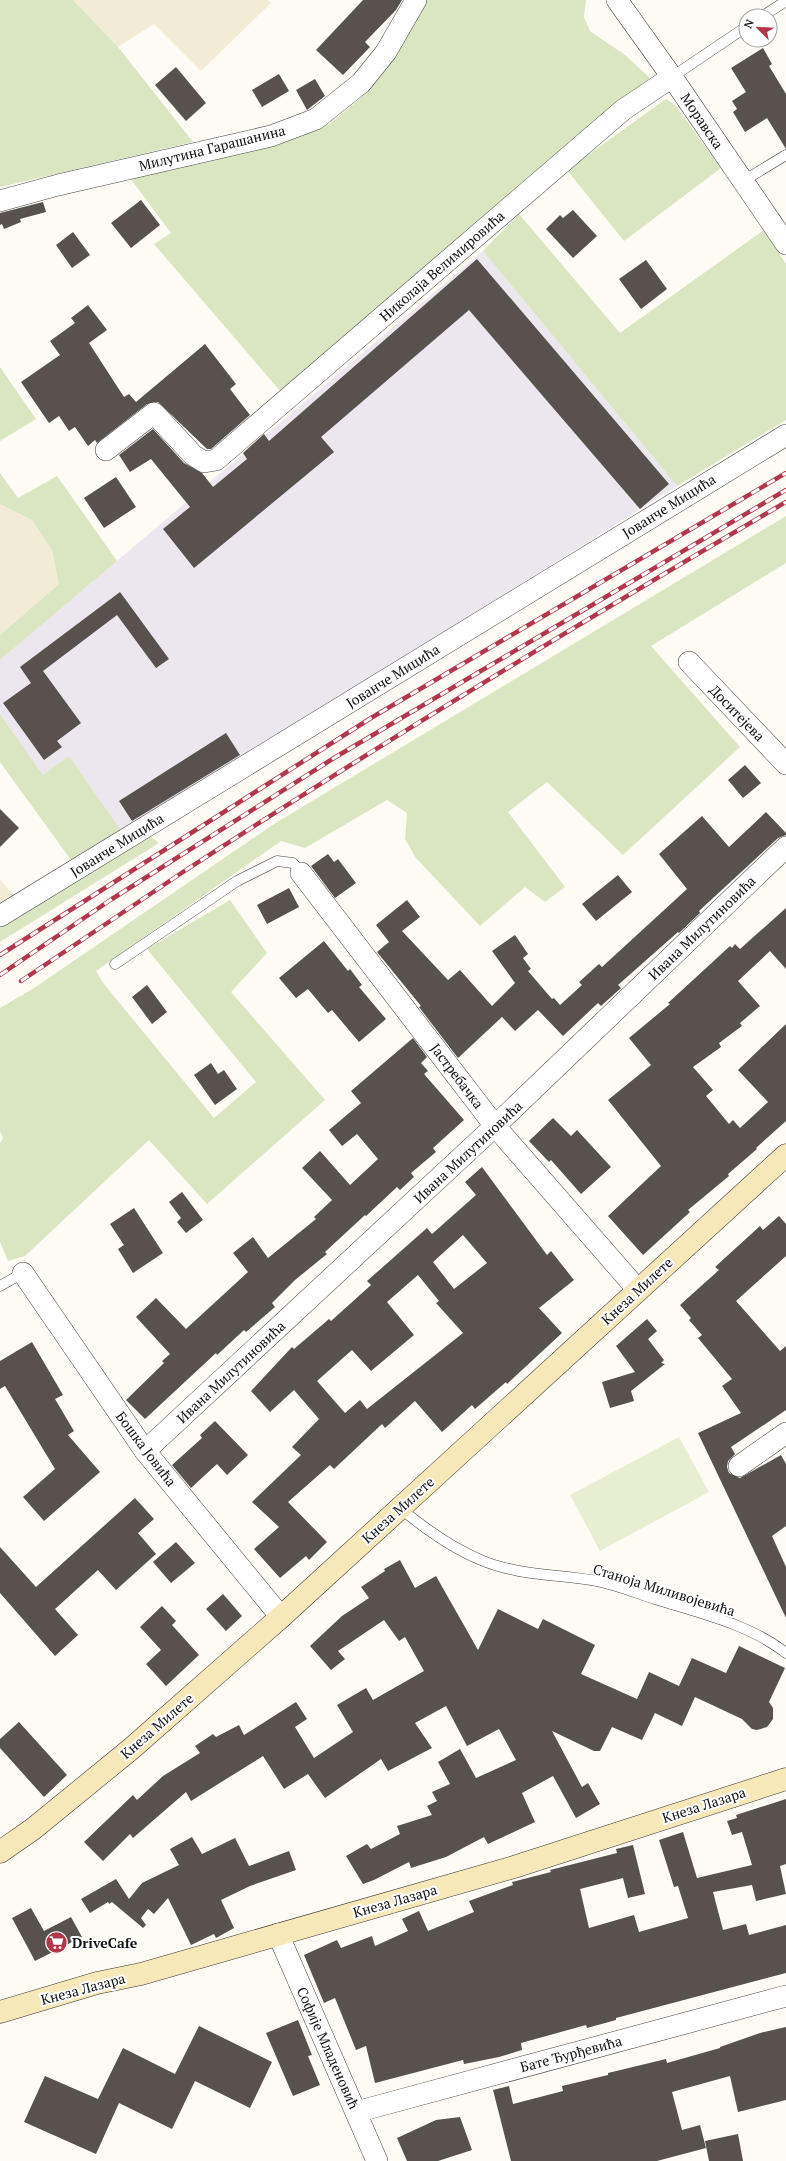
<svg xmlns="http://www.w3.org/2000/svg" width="786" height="2161" font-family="'PT Serif',serif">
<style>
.industrial{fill:#ece6ee}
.farmland{fill:#f2ecd7}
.green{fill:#d9e6c1}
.pitch{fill:#e8eed2}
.building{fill:#58514e;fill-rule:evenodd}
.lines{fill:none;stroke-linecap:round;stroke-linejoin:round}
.lane-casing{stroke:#444;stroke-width:11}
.street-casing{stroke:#444;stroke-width:22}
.secondary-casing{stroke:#333;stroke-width:23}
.lane{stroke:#fff;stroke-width:10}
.street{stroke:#fff;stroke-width:21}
.secondary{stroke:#f6e8b8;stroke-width:22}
.rail-casing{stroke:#b2374c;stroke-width:4.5}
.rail{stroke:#fff;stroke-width:3;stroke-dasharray:9;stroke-linecap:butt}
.labels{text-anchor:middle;stroke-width:4;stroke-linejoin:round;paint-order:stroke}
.street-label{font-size:14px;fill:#111;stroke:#fff}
.poi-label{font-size:14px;font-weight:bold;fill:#111;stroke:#fff;text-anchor:start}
</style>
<rect width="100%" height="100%" fill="#fefbf5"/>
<!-- industrial -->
<path class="industrial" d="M483,251l194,235 -554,347 -54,-77 -26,19 -43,-61v-54z"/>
<!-- farmland -->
<g class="farmland">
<path d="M73,0h195l3,3 -70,68 -47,-47 -36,23z"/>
<path d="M0,504l32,16 20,30 7,34 -59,51z"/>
<path d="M0,879l15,18 -15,9z"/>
</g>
<!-- green -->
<g class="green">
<path d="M0,0h73l45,47 75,95 -193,45z"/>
<path d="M426,0h160l-2,17 6,14 35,24 25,23 -369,314 -127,-148 17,-11 -41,-55 78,-16 78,-20 45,-19 31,-26 25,-29z"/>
<path d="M666,99l9,6 46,63 -97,73 -57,-71z"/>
<path d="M519,214l101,119 144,-103 22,34v156l-109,66 -194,-235z"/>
<path d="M0,367l36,52 -36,22z"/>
<path d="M0,473l18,25 39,-22 60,85 -117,99v-25l59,-51 -7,-34 -20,-30 -32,-16z"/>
<path d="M786,516v47l-135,83 89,101 -117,108 -76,-73 -39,30 57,75 -20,15 -20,-15 -45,39 -64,-68 -11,-19 2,-26 -20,-13 -82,48 -24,-7 -185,130 8,13 110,134 42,-36 -109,-133 83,-49 37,53 -36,39 94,108 -118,104 -58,-64 -124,116 -17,5 -8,-19v-99l3,-5 -3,-7v-123l34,-20 240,-164z"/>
<path d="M0,714l43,61 26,-19 54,77 -52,27 -71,-98z"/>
<path d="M151,837l8,6 -159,99v-18z"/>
</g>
<!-- pitch -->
<path class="pitch" d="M679,1437l30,55 -109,59 -30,-56z"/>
<!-- building -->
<g class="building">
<path d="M363,0h39l-6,10 -31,32 5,5 -27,28 -27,-25z"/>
<path d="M763,48l9,16 -3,2 17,28v55l-19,-31 -22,14 -12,-20 4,-3 -5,-8 14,-9 -15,-24z"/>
<path d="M176,67l30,36 -20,18 -31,-36z"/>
<path d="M279,74l10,17 -27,16 -10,-17z"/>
<path d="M315,79l10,17 -18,14 -11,-20z"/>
<path d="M141,200l19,25 -29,23 -20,-25z"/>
<path d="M43,202l3,10 -26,7 1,3 -17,7 -2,-5 -2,1v-12z"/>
<path d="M573,210l24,26 -24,22 -27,-29 14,-14 3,3z"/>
<path d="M73,232l17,23 -18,13 -16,-23z"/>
<path d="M477,259l192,225 -29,25 -171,-199 -148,127 13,15 -140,116 -31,-39 27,-22 -39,-48 -21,13 -11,-17 34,-26 31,34 18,10 11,14 34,-28 -4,-6 21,-19 5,7z"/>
<path d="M646,260l21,29 -26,20 -22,-30z"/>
<path d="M88,305l19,25 -18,13 35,54 5,-3 7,8 69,-58 31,40 -6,5 20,26 -39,34h-4l-49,-47 -11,2 -50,39 -2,-3 -7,6 -13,-19 -6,4 -10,-15 -10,7 -28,-41 39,-27 -10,-14 25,-18 -4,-5z"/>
<path d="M116,477l20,30 -32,21 -20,-30z"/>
<path d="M120,592l49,67 -13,9 -39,-53 -74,56 38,52 -24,18 5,6 -18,13 -41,-57 28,-20 -11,-16z"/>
<path d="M226,733l14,22 -108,66 -13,-20z"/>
<path d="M745,765l16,18 -18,15 -15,-18z"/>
<path d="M0,809l19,19 -19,19z"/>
<path d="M766,812l20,21v2l-8,3 -79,73 1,2 -21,20 -1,-1 -60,53 3,3 -20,18 -3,-3 -35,33 -25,-26 -23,21 -13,-14 -44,41 -39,-51 2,-1 -44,-54 12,-10 -13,-17 31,-25 13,17 -18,14 46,49 12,-10 32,36 23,-23 -23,-32 23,-16 13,19 -5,4 8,11 -3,2 24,28 2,-1 6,7 22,-20 -3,-3 20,-18 3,3 85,-78 -28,-35 43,-38 27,31z"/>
<path d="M328,854l6,8 4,-3 18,24 -21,15 -24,-32z"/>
<path d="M618,875l14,17 -36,29 -14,-17z"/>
<path d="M289,888l10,19 -32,17 -10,-19z"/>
<path d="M786,908v61l-16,-18 -32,30 22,25 -20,17 2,3 -23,17 2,4 -28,20 20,23 -7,6 23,28 4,-4 7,8 28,-26 -30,-32 48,-46v97l-30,27 1,1 -29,25 1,2 -41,34 2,2 -47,43 -35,-39 53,-50 -53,-66 43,-35 -22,-27 41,-34 -2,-1 62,-57 2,2 3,-4 5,5z"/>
<path d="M324,941l24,30 2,-2 12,16 -3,2 27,32 -27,23 -27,-32 -4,3 -20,-24 -12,9 -17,-20z"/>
<path d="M147,985l20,27 -15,12 -20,-27z"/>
<path d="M413,1038l14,19 -6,6 7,8 -4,3 40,46 -31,28 3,4 -25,21 3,4 -14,13 -3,-3 -31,29 -1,-1 -40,37 2,2 -32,26 -23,23 3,4 -29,25 -2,-2 -27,25 -1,-2 -71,66 -19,-19 38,-37 -2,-2 8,-7 -34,-37 20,-19 30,31 62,-57 -15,-19 20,-16 15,21 48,-39 -2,-2 18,-17 -30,-32 18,-17 30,34 28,-26 -21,-25 -15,12 -13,-16 32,-27 -10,-12z"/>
<path d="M211,1063l7,11 6,-4 13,19 -22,16 -21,-30z"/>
<path d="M553,1118l18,18 6,-6 34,37 -30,27 -30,-34 -2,2 -20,-21z"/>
<path d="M482,1167l65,88 4,-4 23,29 -35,28 23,25 -55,51 -1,-2 -31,27 -3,-4 -30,27 -27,-31 -30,27 -3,-4 -48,45 -4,-4 -42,37 39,40 -18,18 -3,-4 -26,22 -26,-29 25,-22 -27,-25 49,-47 -9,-8 27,-28 -25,-29 -24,22 -19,-21 41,-44 2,2 35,-30 2,2 40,-36 -4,-4 60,-53 5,6 44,-39 -11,-13zM463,1235l24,28 -33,26 -21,-27zM418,1275l21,26 -3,2 27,30 -96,76 -7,-9 -15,13 -28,-32 35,-31 19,21 43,-36 -27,-33z"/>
<path d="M182,1192l21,28 -17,13 -9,-11 4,-4 -12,-16z"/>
<path d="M134,1208l29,45 -30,20 -15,-24 6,-4 -14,-21z"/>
<path d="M779,1216l7,8v32l-50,45 44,50 6,-5v64l-55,37 4,7 -7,7 -1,6 2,6 11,5 41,-23 5,9v62l-14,10 14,31v51l-88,-185 43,-20 -19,-27 10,-7 -34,-41 4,-3 -13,-15 2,-2 -11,-13 39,-35 -4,-3 45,-41 3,4z"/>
<path d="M647,1319l10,12 -9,8 16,21 -3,3 4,1 -34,27 3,10 -24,7 -8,-26 33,-10 -19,-26z"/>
<path d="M32,1342l31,53 -8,4 19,32 -6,4 32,37 -56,49 -21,-24 32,-28 -50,-83 -5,3v-28z"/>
<path d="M215,1421l33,34 -21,20 -10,-11 -26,24 -19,-23 30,-27 -2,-3z"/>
<path d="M135,1498l19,21 -16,14 18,21 -40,36 -18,-20 -43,39 23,26 -23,21 -55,-63v-46l36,40z"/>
<path d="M176,1542l19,21 -24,20 -18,-21z"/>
<path d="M400,1560l15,28 21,-12 42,74 20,-41 40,20 5,-10 52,26 -14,29 56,25 12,-27 30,14 13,-28 34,15 13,-27 46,22 -16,34 4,6v11l-6,8 -10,3 -5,-1 -10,-10 -47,-22 -13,29 -27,-13 -13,27 -30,-13 -12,24h-6l-42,-20 30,56 6,-4 12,21 -24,14 -23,-42 -31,17 13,29 -47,22 -4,-7 -38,20 -35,11 -2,-6 -35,18 -11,4 -17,-28 21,-12 4,5 29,-15 -3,-8 35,-11 -5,-9 10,-5 -5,-9 18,-8 -12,-22 22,-13 16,29 40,-18 -17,-31 -32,17 -21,-40 -31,17 17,25 -44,23 -7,-12 -56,39 -17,-24 -24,15 -21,-33 -72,45 -5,-9 -53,46 -3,-4 -27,27 -19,-19 49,-47 4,5 26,-24 37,-23 -5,-7 18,-12 3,3 23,-12 5,10 52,-33 11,17 -12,8 19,31 39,-26 -16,-27 29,-17 7,12 51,-29 -19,-34 -6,4 -15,-21 -46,31 7,8 -14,11 -21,-24 32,-30 27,-18 -8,-11 24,-16 -1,-2z"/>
<path d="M223,1594l19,22 -16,15 -20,-22z"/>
<path d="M162,1606l14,15 -4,4 27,30 -33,31 -20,-22 15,-14 -21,-23z"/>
<path d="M19,1722l48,53 -23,22 -44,-49v-9z"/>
<path d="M786,1799v65l-6,2 6,28 -30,7 -4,-16 -39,7 10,38 23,-6 3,11 37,-10v48l-170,45v2l-29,8 -1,-3 -65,18 1,7 -23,7 -35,7 -1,-4 -88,23 -9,-37 -10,4 -21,-52 -11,5 -20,-48 33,-15 4,8 31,-12 3,10 33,-15 -6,-12 17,-8 9,20 46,-19 -5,-11 44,-16 -1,-3 39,-10 -1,-2 67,-17 -1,-4 17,-4 12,49 -17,4 -5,-20 -43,11 9,39 45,-13 5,17 49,-14 -10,-32 -4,1 -15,-47 24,-8 14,46 55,-13 -10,-33 -10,3 -5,-14 10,-3 -1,-3z"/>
<path d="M192,1837l10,17 33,-16 14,28 40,-15 7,19 -46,16 -29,14 13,28 -18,10 -2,-4 -23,11 -23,-47 -14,16 -6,-5 -7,9 5,7 -3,3 -31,-26 -3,2 -1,-2 -18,11 -9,-14 35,-20 13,20 13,-16 37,-18 -9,-16z"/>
<path d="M31,1908l13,23 27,-14 11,20 -47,24 -23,-43z"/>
<path d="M298,2020l14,35 -4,1 12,29 -27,11 -27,-63z"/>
<path d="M199,2026l73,36 -22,46 -55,-27 -23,48 -53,-26 -23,51 -72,-32 21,-46 53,23 25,-51 52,26z"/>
<path d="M786,2027v73l-48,12 -8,-36 -58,16 10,38 18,-5 6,23 -49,13h-146l-18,-71 16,-4 4,18 50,-13 -1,-5 46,-11v-2l58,-14 1,4 53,-15v-1l40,-14z"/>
<path d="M460,2117l12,33 -34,11h-31l-10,-23 39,-18z"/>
<path d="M738,2134l5,27h-34l-4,-20z"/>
</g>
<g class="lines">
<defs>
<g id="lane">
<path d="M763,16l23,-15"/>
<path d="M672,77l74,-50"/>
<path d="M743,181l43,-26"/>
<path d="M115,964l122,-83 40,-20 16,2 8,10"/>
<path d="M0,1286l23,-13"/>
<path d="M400,1508c24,20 52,40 81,52 37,16 78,14 116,21 20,4 39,12 58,18 45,14 94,25 131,54"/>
</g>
<g id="street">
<path d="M617,0l55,77 114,167"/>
<path d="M0,201l58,-16 213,-49 45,-17 45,-36 25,-31 30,-52"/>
<path d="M106,450l48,-37 39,42 11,7 12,-2 407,-350 49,-33"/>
<path d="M689,662l97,102"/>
<path d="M301,873l194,253 143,164"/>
<path d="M0,916l786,-481"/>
<path d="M23,1273l122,178 136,166"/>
<path d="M145,1451l350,-325 291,-279"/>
<path d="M739,1466l47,-33"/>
<path d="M278,1934l99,227"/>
<path d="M356,2112l430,-116"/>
</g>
<g id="secondary">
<path d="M0,1852l33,-23 98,-80 150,-132 505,-462"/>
<path d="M0,2012l97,-29 44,-9 373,-107 272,-88"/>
</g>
</defs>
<!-- lane casing -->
<use href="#lane" class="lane-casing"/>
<!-- street casing -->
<use href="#street" class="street-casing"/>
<!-- secondary casing -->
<use href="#secondary" class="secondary-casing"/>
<!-- lane -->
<use href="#lane" class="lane"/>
<!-- street -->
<use href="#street" class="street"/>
<!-- secondary -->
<use href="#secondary" class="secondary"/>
<defs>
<g id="rail">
<path d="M0,955l371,-237 415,-245"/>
<path d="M0,975l112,-76 222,-141 452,-268"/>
<path d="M21,981c54,-36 108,-73 162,-109 198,-129 400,-251 603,-370"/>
</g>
</defs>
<!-- rail casing -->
<use href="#rail" class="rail-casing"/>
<!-- rail -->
<use href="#rail" class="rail"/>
</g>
<!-- icons -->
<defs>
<symbol id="supermarket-disc" viewBox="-11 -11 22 22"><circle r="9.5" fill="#b2374c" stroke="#fff"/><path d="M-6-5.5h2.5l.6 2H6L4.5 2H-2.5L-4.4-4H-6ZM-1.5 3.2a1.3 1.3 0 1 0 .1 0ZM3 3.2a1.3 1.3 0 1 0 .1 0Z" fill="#fff"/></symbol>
</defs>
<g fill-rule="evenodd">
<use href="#supermarket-disc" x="44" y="1930" width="25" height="25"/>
</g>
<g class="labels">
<!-- street labels -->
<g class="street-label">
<text transform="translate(702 121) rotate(56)" y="5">Моравска</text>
<text transform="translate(212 148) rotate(-14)" y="5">Милутина Гарашанина</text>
<text transform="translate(442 266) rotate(-41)" y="5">Николаја Велимировића</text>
<text transform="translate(669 506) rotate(-32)" y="5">Јованче Мицића</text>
<text transform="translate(393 676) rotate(-32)" y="5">Јованче Мицића</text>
<text transform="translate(737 713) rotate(46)" y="5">Доситејева</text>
<text transform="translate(117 845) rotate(-32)" y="5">Јованче Мицића</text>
<text transform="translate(702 928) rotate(-44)" y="5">Ивана Милутиновића</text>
<text transform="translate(457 1076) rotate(53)" y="5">Јастребачка</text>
<text transform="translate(468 1152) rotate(-43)" y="5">Ивана Милутиновића</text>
<text transform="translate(637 1291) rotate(-43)" y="5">Кнеза Милете</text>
<text transform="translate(231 1372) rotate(-43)" y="5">Ивана Милутиновића</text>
<text transform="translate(146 1449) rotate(53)" y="5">Бошка Јовића</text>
<text transform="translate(398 1510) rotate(-42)" y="5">Кнеза Милете</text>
<text transform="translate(664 1590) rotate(17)" y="5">Станоја Миливојевића</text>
<text transform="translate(157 1726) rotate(-41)" y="5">Кнеза Милете</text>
<text transform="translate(704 1805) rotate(-18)" y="5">Кнеза Лазара</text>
<text transform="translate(395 1901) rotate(-16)" y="5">Кнеза Лазара</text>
<text transform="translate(83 1989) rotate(-15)" y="5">Кнеза Лазара</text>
<text transform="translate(328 2048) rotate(66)" y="5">Софије Младеновић</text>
<text transform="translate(571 2054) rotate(-15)" y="5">Бате Ђурђевића</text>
</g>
<!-- poi labels -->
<g class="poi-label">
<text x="72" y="1948">DriveCafe</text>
</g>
</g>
<!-- north arrow -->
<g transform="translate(758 28) rotate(294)"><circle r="19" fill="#ffffff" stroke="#a0a0a0"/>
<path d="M0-3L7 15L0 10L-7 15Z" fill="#b2374c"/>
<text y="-6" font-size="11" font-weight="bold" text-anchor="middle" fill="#111111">N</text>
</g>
</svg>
